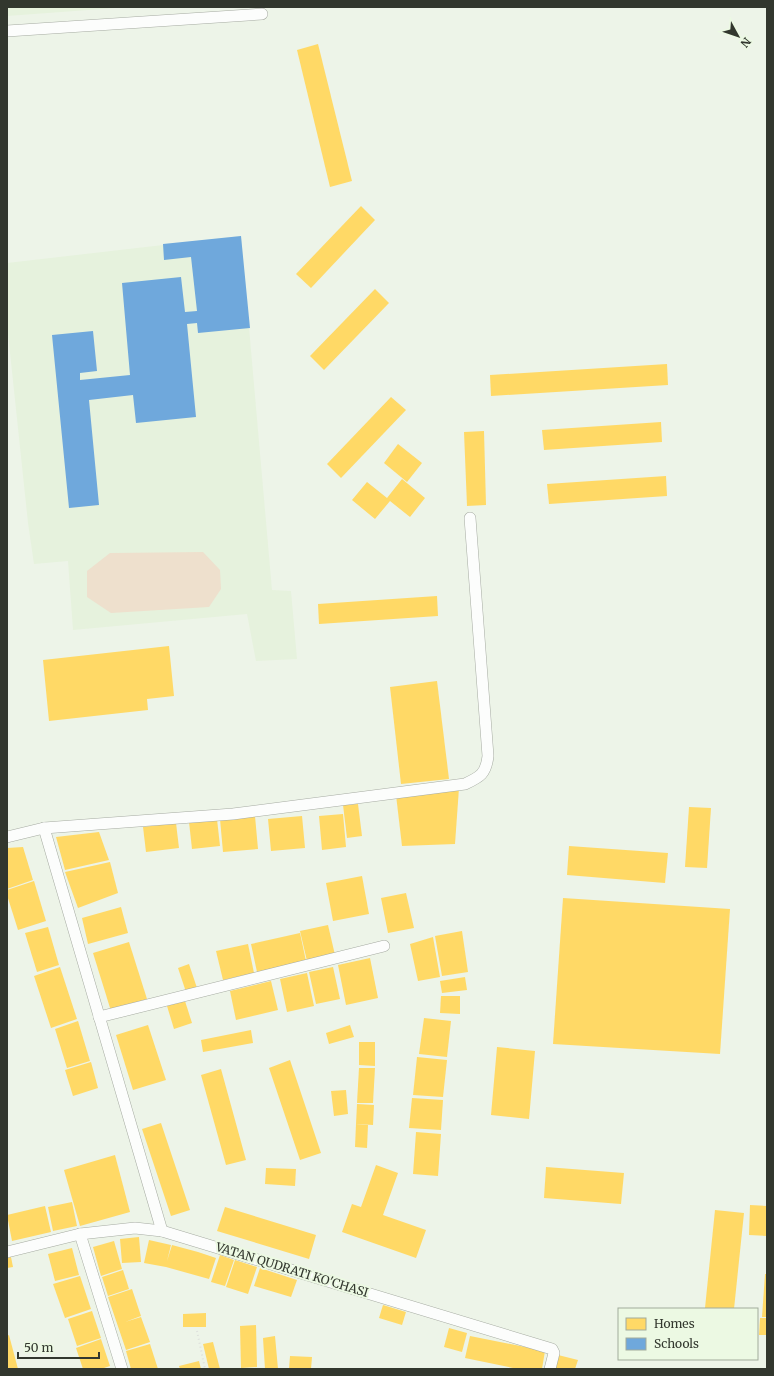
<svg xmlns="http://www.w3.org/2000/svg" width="774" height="1376" font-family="Merriweather,serif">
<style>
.built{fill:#e6f2dd}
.green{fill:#eee0cd}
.homes{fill:#ffd966}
.schools{fill:#6fa8dc}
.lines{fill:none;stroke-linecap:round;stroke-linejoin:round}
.minor-casing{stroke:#a6aba2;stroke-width:12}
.path{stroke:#dee0dc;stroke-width:2;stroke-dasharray:1 3;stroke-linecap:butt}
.minor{stroke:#fcfdfc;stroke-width:11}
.labels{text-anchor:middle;stroke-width:4;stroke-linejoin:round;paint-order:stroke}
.street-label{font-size:12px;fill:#32372e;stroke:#ecf9e3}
</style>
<rect width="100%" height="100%" fill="#edf4e8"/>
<!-- built -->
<g class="built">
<path d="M7,7h122l-122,9z"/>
<path d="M241,236l31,354 19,1 6,68 -41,2 -9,-47 -174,16 -5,-69 -34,3 -6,-41 -21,-199v-61z"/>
</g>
<!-- green -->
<path class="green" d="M203,552l17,18 1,19 -12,18 -98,6 -24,-16v-26l23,-18z"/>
<!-- homes -->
<g class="homes">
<path d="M318,44l34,137 -22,6 -33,-137z"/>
<path d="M361,206l14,14 -64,68 -15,-14z"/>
<path d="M375,289l14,14 -65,67 -14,-14z"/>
<path d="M667,364l1,21 -177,11 -1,-21z"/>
<path d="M391,397l15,13 -65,68 -14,-14z"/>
<path d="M661,422l1,20 -118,8 -2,-20z"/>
<path d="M484,431l2,74 -19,1 -3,-74z"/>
<path d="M398,444l24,19 -15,19 -23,-19z"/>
<path d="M666,476l1,20 -118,8 -2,-20z"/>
<path d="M402,479l23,19 -15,19 -20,-16 -15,18 -23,-19 15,-18 20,16z"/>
<path d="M437,596l1,20 -119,8 -1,-20z"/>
<path d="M169,646l5,50 -27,3 1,11 -99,11 -6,-61z"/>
<path d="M437,681l12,98 -48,5 -11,-97z"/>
<path d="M459,788l-4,56 -53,2 -6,-51z"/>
<path d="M358,804l4,32 -15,2 -4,-33z"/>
<path d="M689,807l22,1 -4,60 -22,-1z"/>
<path d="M343,814l3,33 -24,3 -3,-34z"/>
<path d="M255,816l3,33 -35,3 -3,-33z"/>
<path d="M302,816l3,32 -34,3 -3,-32z"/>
<path d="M217,819l3,27 -28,3 -3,-27z"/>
<path d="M176,823l3,25 -33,4 -3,-25z"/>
<path d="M99,832l10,28 -44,10 -9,-33z"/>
<path d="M569,846l99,7 -3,30 -98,-8z"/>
<path d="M23,847l10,33 -26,9v-41z"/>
<path d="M110,862l8,31 -40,15 -13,-36z"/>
<path d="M362,876l7,38 -36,7 -7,-38z"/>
<path d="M34,881l12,40 -28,9 -11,-35v-5z"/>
<path d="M406,893l8,35 -26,5 -7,-35z"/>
<path d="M563,898l167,11 -10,145 -167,-10z"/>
<path d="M121,907l7,26 -40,11 -6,-26z"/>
<path d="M328,925l7,30 -28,6 -7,-30z"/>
<path d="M48,927l11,38 -22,7 -12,-39z"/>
<path d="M462,931l6,41 -26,4 -7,-40z"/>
<path d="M300,933l6,28 -49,11 -6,-28z"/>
<path d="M433,937l7,40 -22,4 -8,-37z"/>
<path d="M129,942l18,57 -36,12 -18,-58z"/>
<path d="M248,944l6,29 -31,7 -7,-29z"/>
<path d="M370,958l8,40 -32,7 -8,-40z"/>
<path d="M189,964l8,24 -11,4 -8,-24z"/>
<path d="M60,967l17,52 -26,9 -17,-52z"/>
<path d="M333,967l7,32 -24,5 -7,-32z"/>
<path d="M307,973l7,33 -27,6 -7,-33z"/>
<path d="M465,977l2,13 -25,3 -2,-12z"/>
<path d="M271,981l7,29 -42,10 -6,-29z"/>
<path d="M441,996h19v18l-20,-1z"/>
<path d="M185,1001l7,22 -18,6 -7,-23z"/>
<path d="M424,1018l27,3 -4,36 -28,-3z"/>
<path d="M78,1021l12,40 -23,7 -12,-39z"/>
<path d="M148,1025l18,55 -33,10 -17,-55z"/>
<path d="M350,1025l4,12 -25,7 -3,-11z"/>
<path d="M251,1030l2,13 -50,9 -2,-12z"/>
<path d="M359,1042h16v24l-16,-1z"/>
<path d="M497,1047l38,4 -6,68 -38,-4z"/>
<path d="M417,1057l30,3 -4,37 -30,-2z"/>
<path d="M290,1060l31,93 -21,7 -31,-92z"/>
<path d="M91,1062l7,26 -25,8 -8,-26z"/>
<path d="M359,1068h16l-2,35h-16z"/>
<path d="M221,1069l25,91 -20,5 -25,-90z"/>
<path d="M346,1090l2,24 -14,2 -3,-25z"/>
<path d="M412,1098l31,2 -2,30 -32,-2z"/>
<path d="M357,1104l17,1 -1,20 -17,-1z"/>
<path d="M161,1123l29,87 -19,6 -29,-87z"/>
<path d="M356,1124l12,1 -1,23 -12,-1z"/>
<path d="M416,1132l25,2 -3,42 -25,-2z"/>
<path d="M115,1155l15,57 -50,14 -16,-56z"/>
<path d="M376,1165l22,8 -15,42 43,15 -10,28 -74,-26 10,-28 9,3z"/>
<path d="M546,1167l78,6 -3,31 -77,-6z"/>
<path d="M266,1168l30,1 -1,17 -30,-2z"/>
<path d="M72,1202l5,24 -24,5 -5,-24z"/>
<path d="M750,1205l17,1v30l-18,-1z"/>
<path d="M45,1206l6,26 -39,9 -5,-26z"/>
<path d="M225,1207l91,28 -7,24 -92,-28z"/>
<path d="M715,1210l29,3 -10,96 -29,-1z"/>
<path d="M139,1237l2,25 -19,1 -2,-24z"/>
<path d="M149,1240l22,5 -4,16 5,-16 26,7 -1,5 1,-5 18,6 -7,21 -43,-12 -22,-4z"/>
<path d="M114,1241l8,28 -21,7 -8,-29z"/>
<path d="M72,1248l7,27 -24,6 -7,-27z"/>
<path d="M220,1255l14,5 -9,26 -14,-4z"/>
<path d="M11,1257l2,10 -6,1v-10z"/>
<path d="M235,1260l22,7 -9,27 -22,-7z"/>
<path d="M260,1268l37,12 -6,17 -37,-11z"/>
<path d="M123,1270l6,19 -21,7 -6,-19z"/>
<path d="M765,1274h2v43h-5z"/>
<path d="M80,1276l11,33 -26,9 -12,-34z"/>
<path d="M132,1289l9,27 -16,6 16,-5 9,25 -24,8 -18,-53z"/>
<path d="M383,1305l23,7 -4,13 -23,-7z"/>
<path d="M92,1311l9,27 -24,8 -9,-27z"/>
<path d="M206,1313v14h-23v-13z"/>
<path d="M760,1318h7v17h-8z"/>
<path d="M256,1325l1,42 -16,1 -1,-42z"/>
<path d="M449,1328l18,5 -5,19 -18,-5z"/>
<path d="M9,1335l9,34h-11v-33z"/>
<path d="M275,1336l3,33h-13l-2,-31z"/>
<path d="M470,1336l75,15 -3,18h-24l-53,-11z"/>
<path d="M101,1339l9,27 -9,3h-18l-7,-21z"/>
<path d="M213,1342l7,27h-11l-6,-25z"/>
<path d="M150,1344l8,25h-27l-5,-18z"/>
<path d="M558,1355l20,5 -3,9h-21z"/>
<path d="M290,1356l22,1 -1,12h-22z"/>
<path d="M199,1361l2,8h-21l-1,-3z"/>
</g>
<!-- schools -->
<path class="schools" d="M241,236l9,92 -52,5 -1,-10 -10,1 9,93 -60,6 -3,-28 -44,5 10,105 -30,3 -17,-173 41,-4 4,40 -17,2v7l50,-5 -8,-92 59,-6 4,35 12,-1 -6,-54 -27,3 -1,-16z"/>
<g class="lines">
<defs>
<g id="minor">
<path d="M7,31l255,-17"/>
<path d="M44,828l118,403"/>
<path d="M7,837l37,-9 189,-14 232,-30c15,-7 21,-10 23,-28l-18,-238"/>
<path d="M99,1017l285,-71"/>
<path d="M80,1234l42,135"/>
<path d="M7,1252l73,-18 55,-6 27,3 390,118 2,4 -4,16"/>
</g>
</defs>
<!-- minor casing -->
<use href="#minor" class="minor-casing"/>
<!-- path -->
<path class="path" d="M197,1331l8,38"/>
<!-- minor -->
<use href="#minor" class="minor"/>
</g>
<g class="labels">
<!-- street labels -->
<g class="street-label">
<text transform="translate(292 1270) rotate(17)" y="4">VATAN QUDRATI KO'CHASI</text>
</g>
</g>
<!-- border -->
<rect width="774" height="1376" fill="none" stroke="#32372e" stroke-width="16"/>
<!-- legend -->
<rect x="618" y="1308" width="140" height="52" fill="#ecf9e3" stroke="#a2ab9b"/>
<rect x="626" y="1318" width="20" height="12" fill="#ffd966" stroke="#a2ab9b"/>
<text x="654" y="1328" font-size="12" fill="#32372e">Homes</text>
<rect x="626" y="1338" width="20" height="12" fill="#6fa8dc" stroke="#a2ab9b"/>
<text x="654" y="1348" font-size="12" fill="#32372e">Schools</text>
<!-- north arrow -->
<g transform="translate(738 36) rotate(130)" stroke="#ecf9e3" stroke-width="3" paint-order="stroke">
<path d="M0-3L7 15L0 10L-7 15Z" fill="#32372e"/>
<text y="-6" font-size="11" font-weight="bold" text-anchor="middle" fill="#32372e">N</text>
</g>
<!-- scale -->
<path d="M18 1352v6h81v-6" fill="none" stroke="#32372e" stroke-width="2"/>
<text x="24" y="1352" font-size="12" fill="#32372e" stroke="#ecf9e3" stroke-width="3" paint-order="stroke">50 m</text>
</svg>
